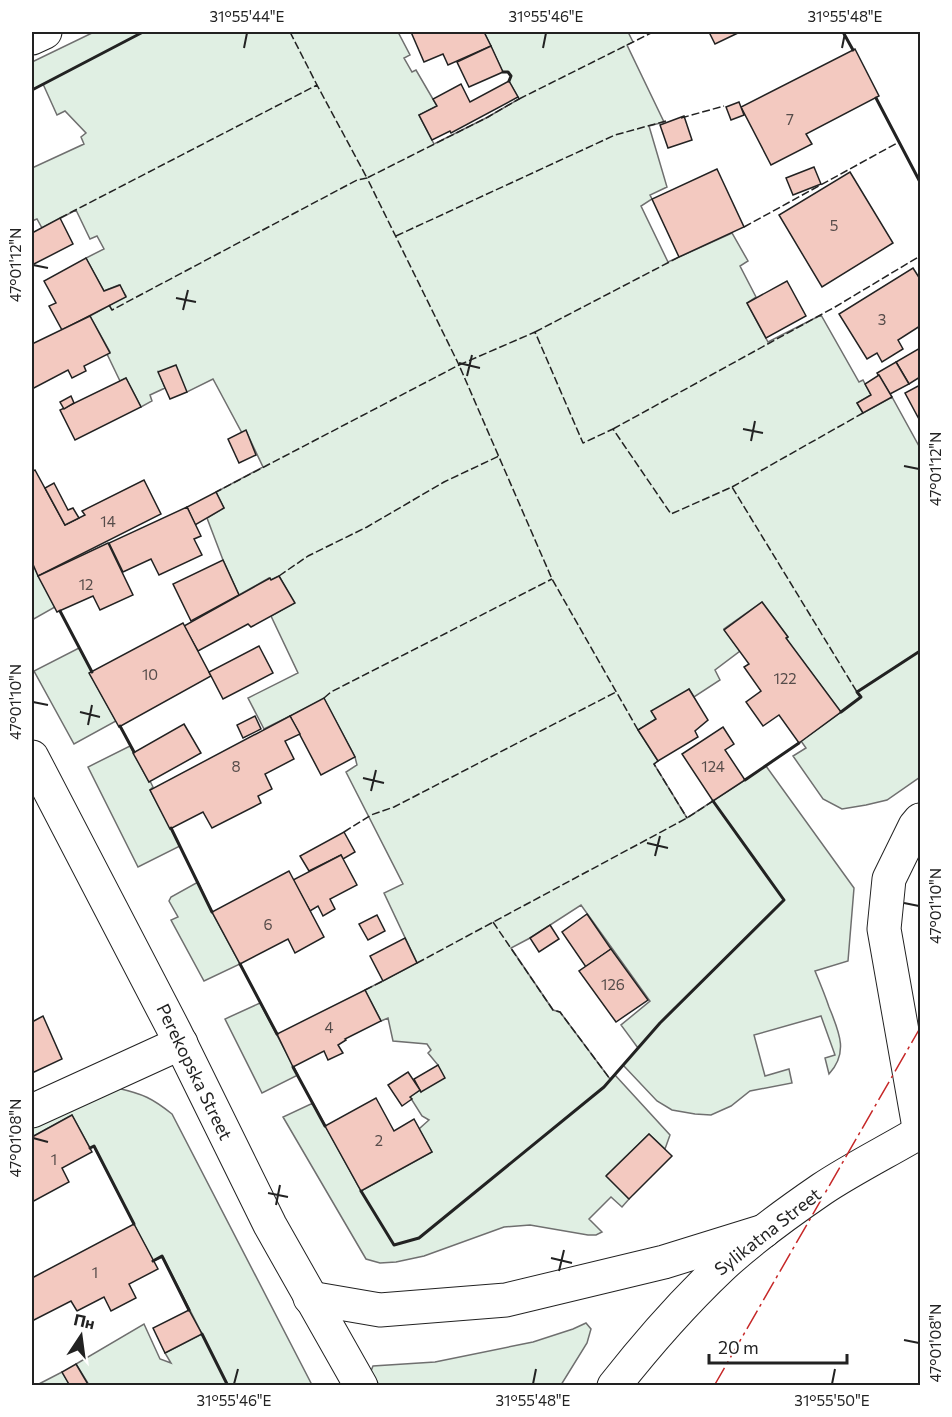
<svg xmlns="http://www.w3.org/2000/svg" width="952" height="1417" font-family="Commissioner,sans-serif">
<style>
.green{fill:#e0efe3;stroke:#6f6f6f;stroke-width:1.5}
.building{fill:#f3c9c0;stroke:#222;stroke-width:1.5}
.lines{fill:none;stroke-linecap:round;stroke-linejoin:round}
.street-casing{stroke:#222;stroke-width:35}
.secondary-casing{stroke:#222;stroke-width:35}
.street{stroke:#fff;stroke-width:33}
.secondary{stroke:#fff;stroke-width:33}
.fence{stroke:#222;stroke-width:1.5;stroke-dasharray:8 3;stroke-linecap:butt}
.wall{stroke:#222;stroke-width:3}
.power{stroke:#c62828;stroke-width:1.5;stroke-dasharray:21 4.5 3 4.5;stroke-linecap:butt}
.ticks{fill:none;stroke:#222;stroke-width:2}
.labels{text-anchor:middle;stroke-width:4.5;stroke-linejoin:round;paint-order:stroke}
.number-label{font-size:15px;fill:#564c4a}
.street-label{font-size:18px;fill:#222;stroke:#fff}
.neatline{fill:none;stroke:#222;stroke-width:2}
.ticks-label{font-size:15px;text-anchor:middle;fill:#222}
</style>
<rect width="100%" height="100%" fill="#fff"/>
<!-- green -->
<g class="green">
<path d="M94,32h304l12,23 -6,3 8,14 4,-2 21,36 -18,9 15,29 54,-27 31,-18 -10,-18 2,-5 -3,-4h-5l-19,-40h144l5,10 -6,3 37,77 -15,4 18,61 -17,8 2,4 -11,7 27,56 64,-29 16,28 -8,5 16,31 -9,6 21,39 53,-27 38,67 4,-2 8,15 -14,8 6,10 29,-16 27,49h1v331l-33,23 -21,5 -24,4 -19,-10 -30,-43 13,-8 -5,-7 40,-29 -55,-73 2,-2 -26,-35 -38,27 16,22 -25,19 5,10 -26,17 -5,-8 -33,30 -18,11 20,31 -4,3 33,54 79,-52 88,122 -6,73 -33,10c5,12 10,24 14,36 10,25 20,45 0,67l-4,-16 10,-3 -14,-39 -67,19 11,41 24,-7 3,14 -42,8 -19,15 -20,9 -16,-1 -23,-4 -15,-9 -34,-36 15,-17 -17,-23 29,-24 -69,-96 -51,33 -19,10 42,62 7,2 50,67 5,-4 55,60 -5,14 -16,-15 -42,41 22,24 -7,8 -11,-10 -22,22 13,13 -6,3h-8l-58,-10 -26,2 -80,29 -28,6 -16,1 -14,-4 -83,-142 30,-14 48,88 71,-39 -13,-23 10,-9 -7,-4 -12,-19 10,-7 1,2 17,-27 -10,-12 3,-3 -4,-6 -34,-3 -5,-23 -7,3 -16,-31 52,-27 -33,-70 19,-9 -57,-112 11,-7 -2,-8 -31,-58 -60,30 -16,-31 50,-25 -27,-57 23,-13 -15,-27 -8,4 -2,-2 -30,17 -16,-35 -16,-42 17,-10 -8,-16 47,-25 -17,-36 -4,2 -29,-54 -26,13 -28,-20 6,16 -15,7 2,6 -11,6 -15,-29 -6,3 -13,-27 3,-2 -20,-36 36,-20 -7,-11 -15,6 -18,-33 18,-9 -7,-13 -7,3 -14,-29 -34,18 -5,-9 -5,2v-53l52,-24 -3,-7 5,-4 -21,-22 -8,4 -14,-31 -11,6v-28z"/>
<path d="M32,563l23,44 -23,13z"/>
<path d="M79,648l13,24 -2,2 26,47 -42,23 -40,-73z"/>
<path d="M130,746l19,36 1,-1 3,6 -3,3 30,56 -42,21 -50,-100z"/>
<path d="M198,882l14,30 28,52 -36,17 -33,-61 7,-3 -9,-16 2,-4z"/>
<path d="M260,1003l38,72 -36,18 -37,-74z"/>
<path d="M117,1088c26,6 35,10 55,26l140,271h-223l-13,-21 68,-40 16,35 11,4 -6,-10 37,-19 -39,-77 -10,4 -59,-114 -4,1 -18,-33 -40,22v-14z"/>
<path d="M586,1323l5,6 -4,14 -26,42h-182l-8,-14 2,-5 62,-4 98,-20 40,-13z"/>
<path d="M62,1372l8,13 -35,1z"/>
</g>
<!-- building -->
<g class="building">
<path d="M411,32h73l7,14 -43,19 -5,-11 -19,8z"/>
<path d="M709,32h31l-25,12z"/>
<path d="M491,46l12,26 -34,15 -12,-25z"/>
<path d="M855,49l24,47 -73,38 6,10 -41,21 -30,-58z"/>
<path d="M509,81l9,16 -67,36 -1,-2 -18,9 -13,-25 18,-9 -4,-7 28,-15 9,18z"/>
<path d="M739,102l5,13 -13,5 -5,-13z"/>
<path d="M684,116l8,24 -24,8 -8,-23z"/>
<path d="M814,167l7,17 -28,11 -7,-17z"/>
<path d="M717,169l27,58 -65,30 -27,-58z"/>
<path d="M850,172l43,71 -71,44 -43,-72z"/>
<path d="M60,218l13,26 -41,21v-32z"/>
<path d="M86,258l18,33 16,-6 6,12 -64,33 -13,-24 7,-3 -12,-22z"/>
<path d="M913,268l7,11v47l-22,14 5,9 -21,13 -5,-9 -10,6 -28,-45z"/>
<path d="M787,281l19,35 -40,22 -19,-35z"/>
<path d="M90,316l20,37 -26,13 2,5 -14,7 -4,-8 -36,19v-45z"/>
<path d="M920,348v29l-11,7 -13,-22z"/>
<path d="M896,362l13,22 -19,10 -13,-21z"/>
<path d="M176,365l11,27 -17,7 -12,-27z"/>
<path d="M879,375l13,22 -29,16 -6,-10 14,-8 -6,-11z"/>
<path d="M126,378l15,29 -66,33 -15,-30z"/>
<path d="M920,385v36l-15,-28z"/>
<path d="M71,396l3,7 -10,6 -4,-7z"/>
<path d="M246,430l10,25 -17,8 -11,-24z"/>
<path d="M35,470l30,55 20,-10 -3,-4 62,-31 17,34 -123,62 -6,-14v-90z"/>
<path d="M54,483l14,27 5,-2 6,10 -14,7 -20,-37z"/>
<path d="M216,492l8,16 -29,17 -8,-18z"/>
<path d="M187,507l14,29 -7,3 8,16 -43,20 -8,-16 -28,13 -14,-29z"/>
<path d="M108,543l25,52 -33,15 -7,-14 -36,16 -19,-36z"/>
<path d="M223,560l16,35 -48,26 -18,-37z"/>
<path d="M279,576l16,27 -44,24 -3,-3 -50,27 -14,-25 86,-48 1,2z"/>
<path d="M762,602l26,35 -2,1 55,74 -42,31 -20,-28 -16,11 -17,-24 15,-11 -17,-24 5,-3 -25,-34z"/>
<path d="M183,623l28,53 -92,51 -30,-54z"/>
<path d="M259,646l14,27 -50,26 -14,-27z"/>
<path d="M689,689l19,31 -13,11 3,6 -40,24 -20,-31 18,-11 -5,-8z"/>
<path d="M324,698l31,59 -34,18 -31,-59z"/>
<path d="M255,716l6,13 -18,9 -6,-13z"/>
<path d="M290,716l10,18 -15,7 9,18 -29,15 7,15 -14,7 3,7 -49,25 -9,-16 -33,17 -20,-39z"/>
<path d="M184,724l17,29 -52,29 -16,-29z"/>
<path d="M723,727l11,17 -9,6 20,30 -32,21 -31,-47z"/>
<path d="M344,832l11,20 -12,7 -2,-4 -32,16 -9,-15z"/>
<path d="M341,855l16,30 -27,14 5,10 -12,7 -5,-10 -8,5 -17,-31z"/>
<path d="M289,871l35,66 -29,16 -7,-14 -48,25 -28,-52z"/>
<path d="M587,914l24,35 -25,18 -24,-35z"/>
<path d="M377,915l8,16 -17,9 -9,-16z"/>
<path d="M550,925l9,14 -20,13 -9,-14z"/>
<path d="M405,938l12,25 -34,18 -13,-25z"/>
<path d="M611,949l37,51 -32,22 -37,-51z"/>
<path d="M365,990l16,31 -36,18 1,1 -8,5 5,8 -15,7 -4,-9 -31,16 -16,-33z"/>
<path d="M43,1016l19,43 -30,14v-51z"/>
<path d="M438,1065l7,13 -24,14 -7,-13z"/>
<path d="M408,1072l12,18 -10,7 2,2 -10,7 -14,-21z"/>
<path d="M376,1098l18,33 20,-12 18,33 -71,39 -36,-65z"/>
<path d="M72,1115l20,37 -30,16 7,14 -37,20v-65z"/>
<path d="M649,1134l23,22 -43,43 -23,-23z"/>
<path d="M134,1224l24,45 -29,15 7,14 -25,13 -7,-14 -27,14 -6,-10 -39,20v-43z"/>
<path d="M189,1310l13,24 -37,19 -12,-25z"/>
<path d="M76,1364l13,22h-19l-8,-14z"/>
</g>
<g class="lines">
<defs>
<g id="street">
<path d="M32,38l13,-6"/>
<path d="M32,757l142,273 96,195 91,161"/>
<path d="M32,1111l149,-68"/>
<path d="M920,1133l-36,-204 5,-50 26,-53 5,-6"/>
<path d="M310,1298l70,12 126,-10 158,-38 100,-31"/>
</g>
<path id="secondary" d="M614,1386c33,-42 68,-82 107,-119 31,-29 66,-54 101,-78 30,-20 66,-38 98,-57"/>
</defs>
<!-- street casing -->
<use href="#street" class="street-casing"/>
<!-- secondary casing -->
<use href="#secondary" class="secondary-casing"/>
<!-- street -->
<use href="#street" class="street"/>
<!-- secondary -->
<use href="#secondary" class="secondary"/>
<!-- fence -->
<g class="fence">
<path d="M290,32l27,53"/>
<path d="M519,99l134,-67"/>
<path d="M681,118l43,-12"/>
<path d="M60,218l257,-133 50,93 121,-61 31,-18 -1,-2"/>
<path d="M744,227l155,-85"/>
<path d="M396,236l219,-101 51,-14"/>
<path d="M109,305l3,5 245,-130 10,-2 92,187 -243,127"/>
<path d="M535,332l144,-75"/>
<path d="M613,429l222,-122 85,-51"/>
<path d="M732,487l131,-74"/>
<path d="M279,576l29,-20 59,-29 77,-45 55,-26"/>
<path d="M324,698l7,-6 221,-113"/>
<path d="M638,730l-86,-151 -93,-214 76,-33 48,111 30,-14 58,85 61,-27 125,205"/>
<path d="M658,761l-4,3 33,54"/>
<path d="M344,832l27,-17 23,-8 222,-115"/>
<path d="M493,922l60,88 7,2 50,67"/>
<path d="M417,963l270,-145 26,-17"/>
<path d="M365,990l18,-9"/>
</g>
<!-- wall -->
<g class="wall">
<path d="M843,32l10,18"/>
<path d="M503,72h5l3,4 -2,5"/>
<path d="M32,90l111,-58"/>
<path d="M876,98l44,84"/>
<path d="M60,611l32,61"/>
<path d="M841,712l20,-15 -4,-5 63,-41"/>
<path d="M120,726l14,26"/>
<path d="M745,780l54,-37"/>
<path d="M171,828l41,84"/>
<path d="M240,964l37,70"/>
<path d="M293,1067l32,59"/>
<path d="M90,1148l4,-2 40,78"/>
<path d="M361,1191l33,54 25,-7 185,-151 56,-64 124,-123 -71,-99"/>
<path d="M153,1261l9,-5 27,54"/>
<path d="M202,1334l26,52"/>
</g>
<!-- power -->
<path class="power" d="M714,1386l206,-358"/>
</g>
<!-- ticks -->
<path class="ticks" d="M244,48l3,-15M543,48l3,-15M842,48l3,-15M33,265l15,3M176,298l20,4M183,310l5,-20M459,363l21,5M467,376l5,-21M743,429l20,4M751,441l4,-20M904,466l15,3M33,702l15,3M80,712l20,5M88,725l4,-20M363,778l21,5M371,791l5,-21M647,843l21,5M655,856l5,-20M904,903l15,3M33,1138l15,4M268,1193l20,4M276,1205l4,-20M551,1258l21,5M559,1271l5,-21M904,1340l15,3M234,1384l4,-15M533,1384l3,-15M832,1384l3,-15"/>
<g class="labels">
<!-- number labels -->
<g class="number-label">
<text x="790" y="125">7</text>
<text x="834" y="231">5</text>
<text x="882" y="325">3</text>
<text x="108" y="527">14</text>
<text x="86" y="590">12</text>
<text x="150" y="680">10</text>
<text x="785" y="684">122</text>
<text x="236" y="772">8</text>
<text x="713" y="772">124</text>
<text x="268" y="930">6</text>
<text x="613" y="990">126</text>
<text x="329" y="1033">4</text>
<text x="379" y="1146">2</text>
<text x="54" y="1165">1</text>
<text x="95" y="1278">1</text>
</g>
<!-- street labels -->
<g class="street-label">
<text transform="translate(194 1072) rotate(64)" y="6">Perekopska Street</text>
<text transform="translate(768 1232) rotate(-38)" y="6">Sylikatna Street</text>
</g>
</g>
<!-- border -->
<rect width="952" height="1417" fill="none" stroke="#ffffff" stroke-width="66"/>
<!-- north arrow -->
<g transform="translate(81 1336) rotate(13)" stroke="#ffffff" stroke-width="4.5" paint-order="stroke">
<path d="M0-4.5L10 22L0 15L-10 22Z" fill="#222222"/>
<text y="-9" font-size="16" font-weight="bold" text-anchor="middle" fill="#222222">Пн</text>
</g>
<!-- scale -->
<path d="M709 1354v9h138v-9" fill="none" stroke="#222222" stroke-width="3"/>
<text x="718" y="1354" font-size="18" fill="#222222" stroke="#ffffff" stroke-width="4.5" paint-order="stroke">20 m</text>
<rect x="33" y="33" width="886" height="1351" class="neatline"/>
<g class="ticks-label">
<text x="247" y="22">31°55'44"E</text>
<text x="546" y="22">31°55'46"E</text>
<text x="845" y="22">31°55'48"E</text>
<text transform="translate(16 265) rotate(-90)" y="5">47°01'12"N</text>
<text transform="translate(936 469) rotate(-90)" y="5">47°01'12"N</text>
<text transform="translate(16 702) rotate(-90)" y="5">47°01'10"N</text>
<text transform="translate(936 906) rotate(-90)" y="5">47°01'10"N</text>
<text transform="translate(16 1138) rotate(-90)" y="5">47°01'08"N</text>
<text transform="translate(936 1343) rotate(-90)" y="5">47°01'08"N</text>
<text x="234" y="1406">31°55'46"E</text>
<text x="533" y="1406">31°55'48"E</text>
<text x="832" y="1406">31°55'50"E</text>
</g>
</svg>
